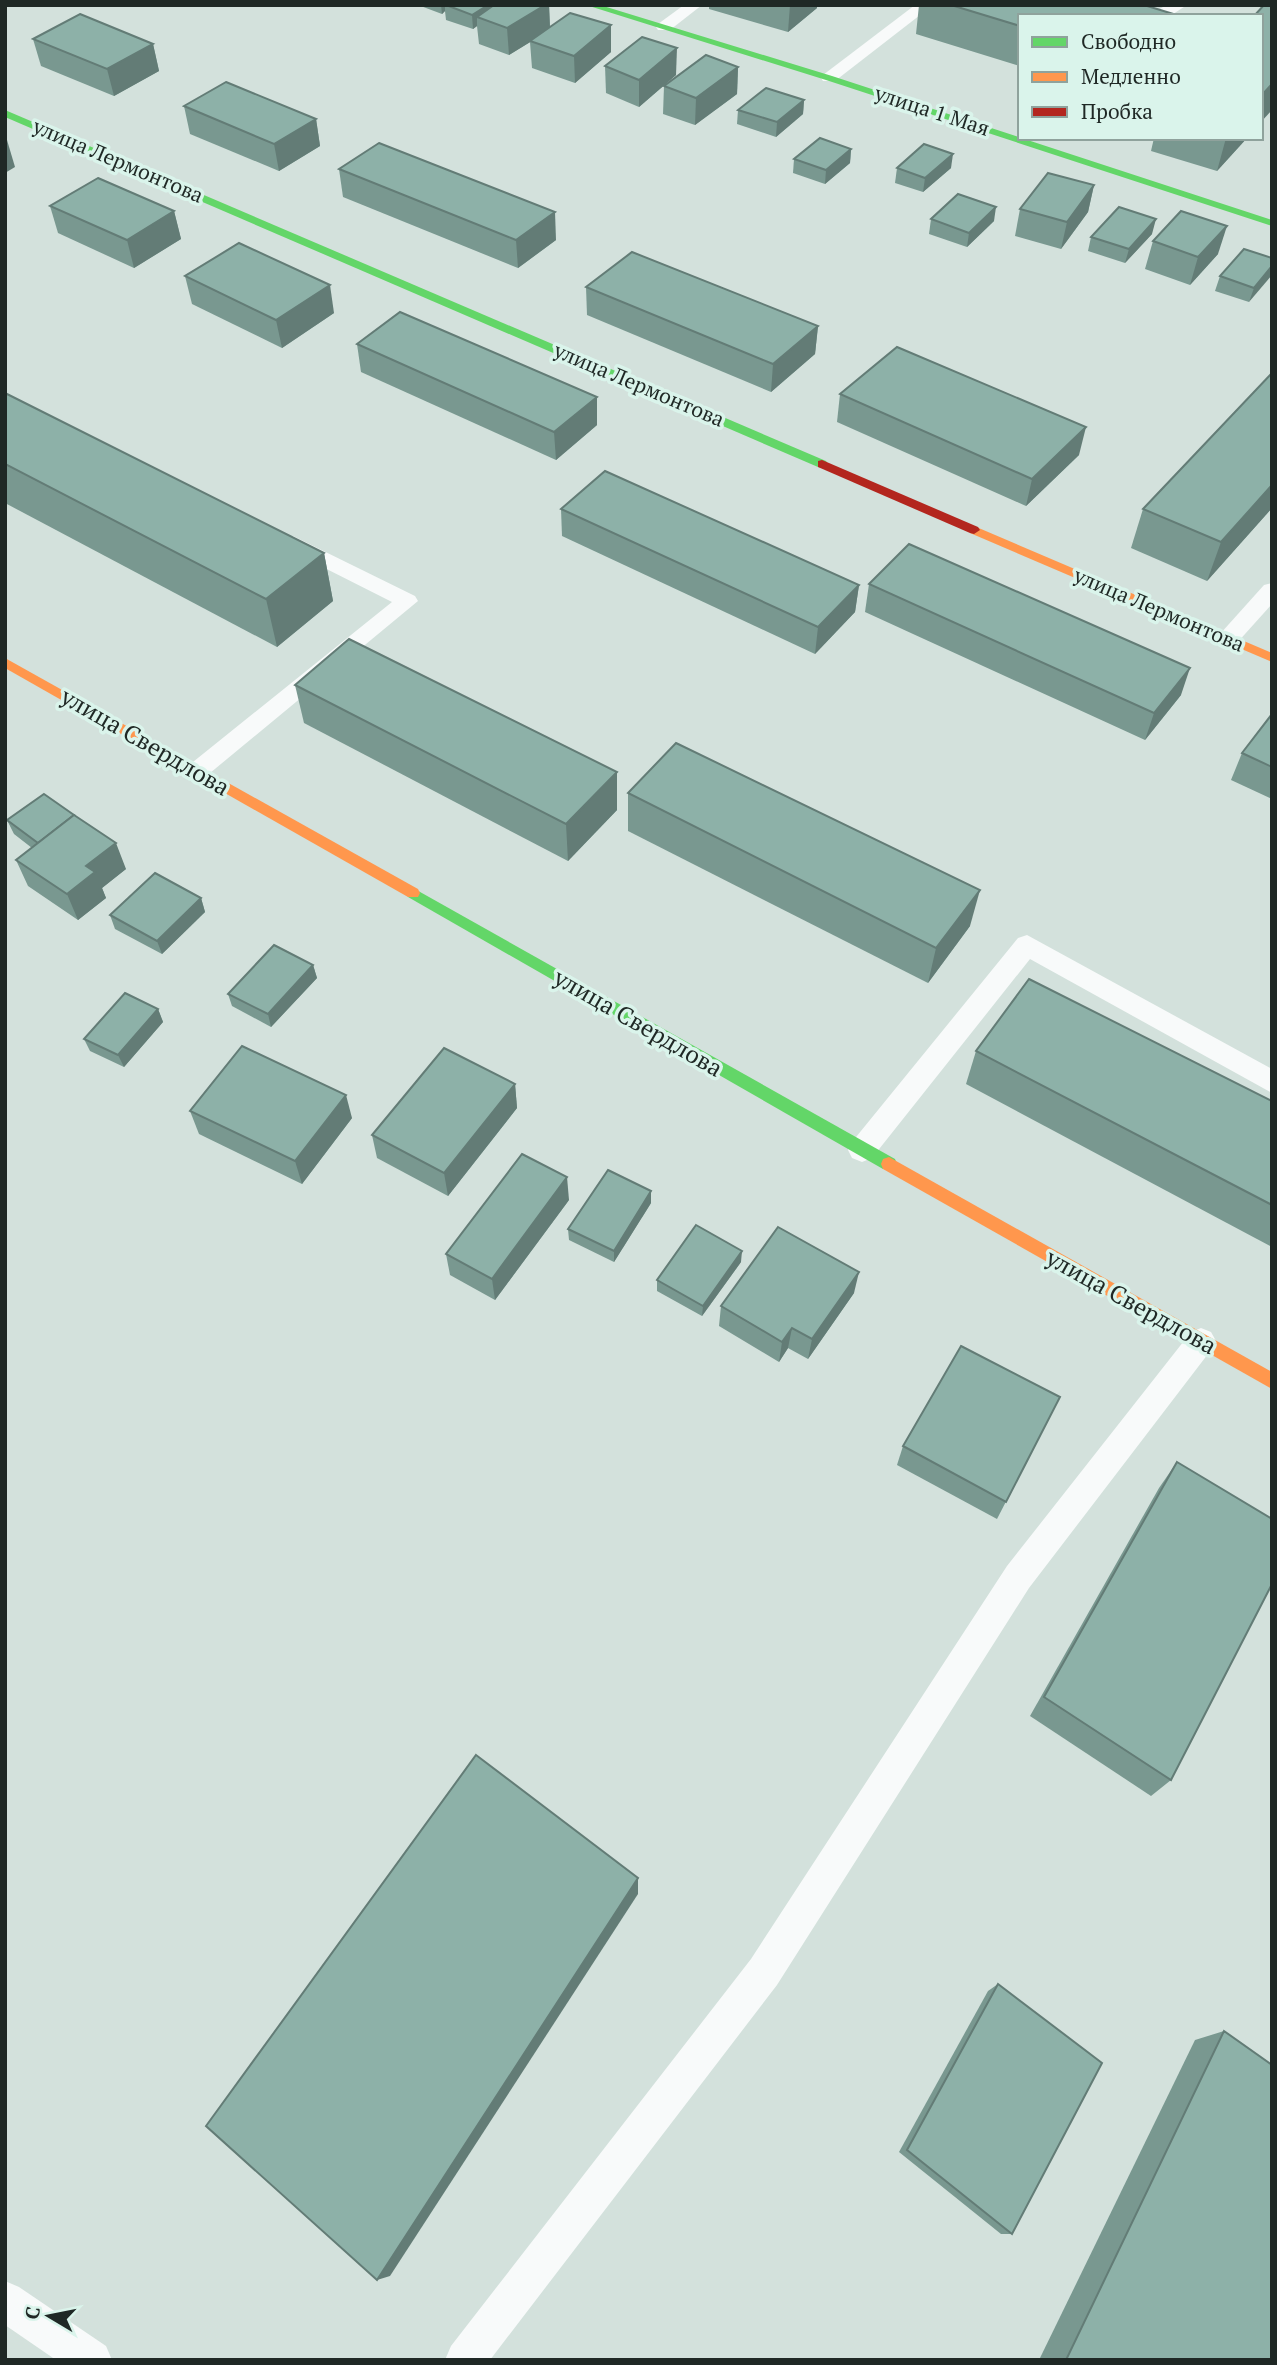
<svg xmlns="http://www.w3.org/2000/svg" width="1277" height="2365" font-family="'PT Serif',serif">
<style>
.lines{fill:none;stroke-linecap:round;stroke-linejoin:round}
.lane{fill:#f8fafa;fill-rule:evenodd}
.fast{fill:#63d668;fill-rule:evenodd}
.slow{fill:#ff974d;fill-rule:evenodd}
.jam{fill:#b3261e;fill-rule:evenodd}
.wall{fill:#799890}
.shaded-wall{fill:#637c76}
.building{fill:#8db1a8;stroke:#637c76;stroke-width:2}
.labels{text-anchor:middle;stroke-width:7;stroke-linejoin:round;paint-order:stroke}
.far-street-label{font-size:21px;fill:#1f2825;stroke:#daf4eb}
.street-label{font-size:24px;fill:#1f2825;stroke:#daf4eb}
</style>
<rect width="100%" height="100%" fill="#d3e1dc"/>
<g class="lines">
<!-- lane -->
<g class="lane">
<path d="M684,5h18l-32,25h-12l-2,-3 2,-3z"/>
<path d="M915,5h18l-98,76h-12l-2,-3 2,-3z"/>
<path d="M1166,5h21l-17,11h-21z"/>
<path d="M293,536l122,60 3,5 -214,177 -8,2 -8,-2 -4,-6 4,-6 204,-164 -107,-54 -3,-5 3,-5z"/>
<path d="M1272,583v21l-36,40 -8,2 -8,-2 -3,-5 3,-5 44,-49z"/>
<path d="M1027,935l245,134v24l-242,-134 -158,199 -10,4 -10,-4 -4,-8 4,-8 166,-204z"/>
<path d="M1201,1328l10,4 5,9 -5,9 -182,238 -252,397 -287,375h-45l6,-14 300,-387 256,-393 184,-234z"/>
<path d="M5,2281l14,6 87,59 6,14h-56l-51,-35z"/>
</g>
<!-- fast -->
<g class="fast">
<path d="M586,5h14l232,71 440,144v6l-446,-146z"/>
<path d="M5,110l821,351 2,3 -6,4 -4,-1 -813,-350z"/>
<path d="M413,888l482,271 2,5 -2,5h-12l-475,-272 -2,-4z"/>
</g>
<!-- slow -->
<g class="slow">
<path d="M974,526l298,127v9l-302,-129v-6z"/>
<path d="M5,658l413,231 2,4 -2,4h-10l-403,-229z"/>
<path d="M889,1157l383,215v17l-389,-220 -2,-5 2,-5z"/>
</g>
<!-- jam -->
<path class="jam" d="M822,460l156,67 2,3 -6,4 -4,-1 -152,-66v-6z"/>
</g>
<!-- wall -->
<g class="wall">
<path d="M418,5h131l1,22 61,25 -36,31 -43,-15 -2,-26 -21,13 -30,-11 -2,-18 -4,3 -27,-9 -1,-9 -3,3z"/>
<path d="M709,5h108v3l-29,24 -79,-23z"/>
<path d="M919,5h225l-124,11v50l-104,-32z"/>
<path d="M33,39l120,5 6,27 -45,25 -73,-30z"/>
<path d="M605,66l71,9 -37,32 -33,-14z"/>
<path d="M738,67l-1,27 -42,31 -32,-11 1,-28z"/>
<path d="M804,100l-1,14 -27,23 -39,-13 1,-14z"/>
<path d="M184,106l132,13 4,27 -41,25 -89,-37z"/>
<path d="M1154,138h93l-30,33 -66,-20z"/>
<path d="M851,149l-1,14 -25,21 -32,-11 1,-14z"/>
<path d="M897,168h54l-28,24 -28,-9z"/>
<path d="M339,169l217,71 -38,28 -175,-71z"/>
<path d="M1094,185l-6,27 -27,37 -46,-13 5,-27z"/>
<path d="M50,206l124,5 7,28 -47,29 -76,-35z"/>
<path d="M931,219l63,2 -27,26 -38,-13z"/>
<path d="M1152,234l-27,29 -37,-12 3,-14z"/>
<path d="M1153,241l65,13 -28,31 -45,-16z"/>
<path d="M1272,258l-23,44 -34,-11 5,-15z"/>
<path d="M185,276l149,37 -52,35 -90,-44z"/>
<path d="M586,287l232,39 -3,28 -44,38 -184,-77z"/>
<path d="M357,344l240,81 -41,35 -195,-88z"/>
<path d="M5,393l319,160 9,48 -56,46 -272,-144z"/>
<path d="M840,394l239,61 -53,51 -189,-84z"/>
<path d="M1272,508l-65,73 -76,-33 12,-39z"/>
<path d="M561,509l298,76 -4,27 -40,42 -253,-118z"/>
<path d="M869,584l312,111 -36,45 -280,-128z"/>
<path d="M295,685l322,87v38l-49,51 -264,-138z"/>
<path d="M1272,714v85l-41,-19 11,-27z"/>
<path d="M628,793l342,133 -42,57 -300,-152z"/>
<path d="M7,820l119,49 -24,19 4,10 -28,22 -50,-34 -12,-26 16,-12 -18,-14z"/>
<path d="M201,898l4,14 -43,42 -47,-25 -5,-14z"/>
<path d="M313,965l4,13 -46,49 -39,-21 -4,-12z"/>
<path d="M158,1009l5,13 -39,45 -34,-16 -6,-12z"/>
<path d="M976,1051l296,50v146l-306,-163z"/>
<path d="M515,1084l2,24 -69,88 -71,-38 -5,-23z"/>
<path d="M190,1111l162,7 -50,66 -103,-50z"/>
<path d="M569,1200l-74,100 -45,-25 -4,-21z"/>
<path d="M651,1203l-37,59 -45,-22 -1,-11z"/>
<path d="M741,1262l-39,54 -45,-25v-11z"/>
<path d="M854,1293l-46,66 -20,-11 -9,14 -60,-36 2,-20z"/>
<path d="M1060,1397l-63,122 -100,-54 6,-19z"/>
<path d="M1177,1462l-6,318 -20,16 -121,-80 129,-228z"/>
<path d="M998,1984l14,250h-11l-102,-82 89,-161z"/>
<path d="M1224,2031l48,329h-233l156,-320z"/>
</g>
<!-- shaded-wall -->
<g class="shaded-wall">
<path d="M441,5h14l-10,1v5l-3,3z"/>
<path d="M488,5h14l-25,12v9l-4,3 -1,-14z"/>
<path d="M545,5h4l1,25 -41,25 -2,-27z"/>
<path d="M790,5h27v3l-29,24z"/>
<path d="M611,25v27l-36,31 -1,-27z"/>
<path d="M153,44l6,27 -45,25 -7,-27z"/>
<path d="M677,48l-1,27 -37,32v-27z"/>
<path d="M738,67l-1,27 -42,31 1,-27z"/>
<path d="M1272,84v26l-11,12v-26z"/>
<path d="M804,100l-1,14 -27,23 1,-15z"/>
<path d="M316,119l4,27 -41,25 -5,-27z"/>
<path d="M1226,138h21l-30,33z"/>
<path d="M5,140h2l8,27 -10,6z"/>
<path d="M851,149l-1,14 -25,21 1,-14z"/>
<path d="M953,154l-2,14 -28,24 2,-14z"/>
<path d="M1094,185l-6,27 -27,37 6,-27z"/>
<path d="M996,207l-2,14 -27,26 2,-14z"/>
<path d="M174,211l7,28 -47,29 -7,-28z"/>
<path d="M555,212l1,28 -38,28 -2,-28z"/>
<path d="M1156,219l-4,15 -27,29 4,-14z"/>
<path d="M1227,226l-9,28 -28,31 8,-28z"/>
<path d="M1272,266v9l-23,27 5,-14z"/>
<path d="M330,285l4,28 -52,35 -6,-28z"/>
<path d="M818,326l-3,28 -44,38 2,-28z"/>
<path d="M597,397v28l-41,35 -2,-28z"/>
<path d="M1086,427l-7,28 -53,51 6,-27z"/>
<path d="M1272,485v23l-65,73 14,-39z"/>
<path d="M324,553l9,48 -56,46 -11,-48z"/>
<path d="M859,585l-4,27 -40,42 3,-27z"/>
<path d="M1190,668l-9,27 -36,45 9,-27z"/>
<path d="M617,772v38l-49,51 -2,-37z"/>
<path d="M116,843l10,26 -24,19 4,10 -28,22 -11,-26 19,-28z"/>
<path d="M980,890l-10,36 -42,57 8,-35z"/>
<path d="M201,898l4,14 -43,42 -5,-13z"/>
<path d="M313,965l4,13 -46,49 -3,-13z"/>
<path d="M158,1009l5,13 -39,45 -6,-12z"/>
<path d="M515,1084l2,24 -69,88 -4,-23z"/>
<path d="M346,1095l6,23 -50,66 -7,-23z"/>
<path d="M567,1177l2,23 -74,100 -3,-21z"/>
<path d="M651,1191v12l-37,59v-11z"/>
<path d="M742,1251l-1,11 -39,54 1,-10z"/>
<path d="M859,1272l-5,21 -46,66 4,-20z"/>
<path d="M792,1328l-4,20 -9,14 3,-20z"/>
<path d="M638,1878v16l-248,382 -13,4z"/>
</g>
<!-- building -->
<g class="building">
<path d="M446,5h42l-16,10z"/>
<path d="M494,5h51l-38,23 -30,-11z"/>
<path d="M951,5h193l36,11h-160v10z"/>
<path d="M1264,5h8v79l-11,12v-80h-7z"/>
<path d="M570,13l41,12 -37,31 -44,-15z"/>
<path d="M80,14l73,30 -46,25 -74,-30z"/>
<path d="M642,37l35,11 -38,32 -34,-14z"/>
<path d="M706,55l32,12 -42,31 -32,-12z"/>
<path d="M226,82l90,37 -42,25 -90,-38z"/>
<path d="M766,88l38,12 -27,22 -39,-12z"/>
<path d="M820,138l31,11 -25,21 -32,-11z"/>
<path d="M379,143l176,69 -39,28 -177,-71z"/>
<path d="M924,144l29,10 -28,24 -28,-10z"/>
<path d="M1048,173l46,12 -27,37 -47,-13z"/>
<path d="M98,178l76,33 -47,29 -77,-34z"/>
<path d="M958,194l38,13 -27,26 -38,-14z"/>
<path d="M1119,207l37,12 -27,30 -38,-12z"/>
<path d="M1181,211l46,15 -29,31 -45,-16z"/>
<path d="M239,243l91,42 -54,35 -91,-44z"/>
<path d="M1244,249l28,9v8l-18,22 -34,-12z"/>
<path d="M632,252l186,74 -45,38 -187,-77z"/>
<path d="M400,312l197,85 -43,35 -197,-88z"/>
<path d="M897,347l189,80 -54,52 -192,-85z"/>
<path d="M1272,373v112l-51,57 -78,-33z"/>
<path d="M5,393l319,160 -58,46 -261,-135z"/>
<path d="M605,471l254,114 -41,42 -257,-118z"/>
<path d="M909,544l281,124 -36,45 -285,-129z"/>
<path d="M349,639l268,133 -51,52 -271,-139z"/>
<path d="M1272,714v53l-30,-14z"/>
<path d="M676,743l304,147 -44,58 -308,-155z"/>
<path d="M44,794l30,21 -36,28 -31,-23z"/>
<path d="M74,815l42,28 -30,23 9,6 -28,22 -51,-34z"/>
<path d="M155,873l46,25 -44,43 -47,-26z"/>
<path d="M274,945l39,20 -45,49 -40,-20z"/>
<path d="M1029,979l243,122v104l-296,-154z"/>
<path d="M125,993l33,16 -40,46 -34,-16z"/>
<path d="M242,1046l104,49 -51,66 -105,-50z"/>
<path d="M444,1048l71,36 -71,89 -72,-38z"/>
<path d="M522,1154l45,23 -75,102 -46,-25z"/>
<path d="M608,1170l43,21 -37,60 -46,-22z"/>
<path d="M696,1225l46,26 -39,55 -46,-26z"/>
<path d="M778,1227l81,45 -47,67 -20,-11 -10,14 -61,-36z"/>
<path d="M961,1346l99,51 -54,105 -103,-56z"/>
<path d="M1177,1462l95,57v65l-101,196 -127,-83z"/>
<path d="M476,1755l162,123 -261,402 -171,-154z"/>
<path d="M998,1984l104,79 -90,171 -105,-84z"/>
<path d="M1224,2031l48,34v295h-206z"/>
</g>
<g class="labels">
<!-- far-street labels -->
<g class="far-street-label">
<text transform="translate(932 111) rotate(18)" y="7">улица 1 Мая</text>
<text transform="translate(118 161) rotate(23)" y="7">улица Лермонтова</text>
<text transform="translate(639 385) rotate(23)" y="7">улица Лермонтова</text>
<text transform="translate(1159 610) rotate(23)" y="7">улица Лермонтова</text>
</g>
<!-- street labels -->
<g class="street-label">
<text transform="translate(145 742) rotate(30)" y="8">улица Свердлова</text>
<text transform="translate(638 1023) rotate(30)" y="8">улица Свердлова</text>
<text transform="translate(1131 1302) rotate(29)" y="8">улица Свердлова</text>
</g>
</g>
<!-- border -->
<rect width="1277" height="2365" fill="none" stroke="#1f2825" stroke-width="14"/>
<!-- legend -->
<rect x="1018" y="14" width="245" height="126" fill="#daf4eb" stroke="#8fa29c" stroke-width="2"/>
<rect x="1032" y="37" width="35" height="10" fill="#63d668" stroke="#8fa29c" stroke-width="2"/>
<text x="1081" y="49" font-size="21" fill="#1f2825">Свободно</text>
<rect x="1032" y="72" width="35" height="10" fill="#ff974d" stroke="#8fa29c" stroke-width="2"/>
<text x="1081" y="84" font-size="21" fill="#1f2825">Медленно</text>
<rect x="1032" y="107" width="35" height="10" fill="#b3261e" stroke="#8fa29c" stroke-width="2"/>
<text x="1081" y="119" font-size="21" fill="#1f2825">Пробка</text>
<!-- north arrow -->
<g transform="translate(49 2316) rotate(280)" stroke="#daf4eb" stroke-width="5" paint-order="stroke">
<path d="M0-5L12 26L0 18L-12 26Z" fill="#1f2825"/>
<text y="-10" font-size="19" font-weight="bold" text-anchor="middle" fill="#1f2825">С</text>
</g>
</svg>
